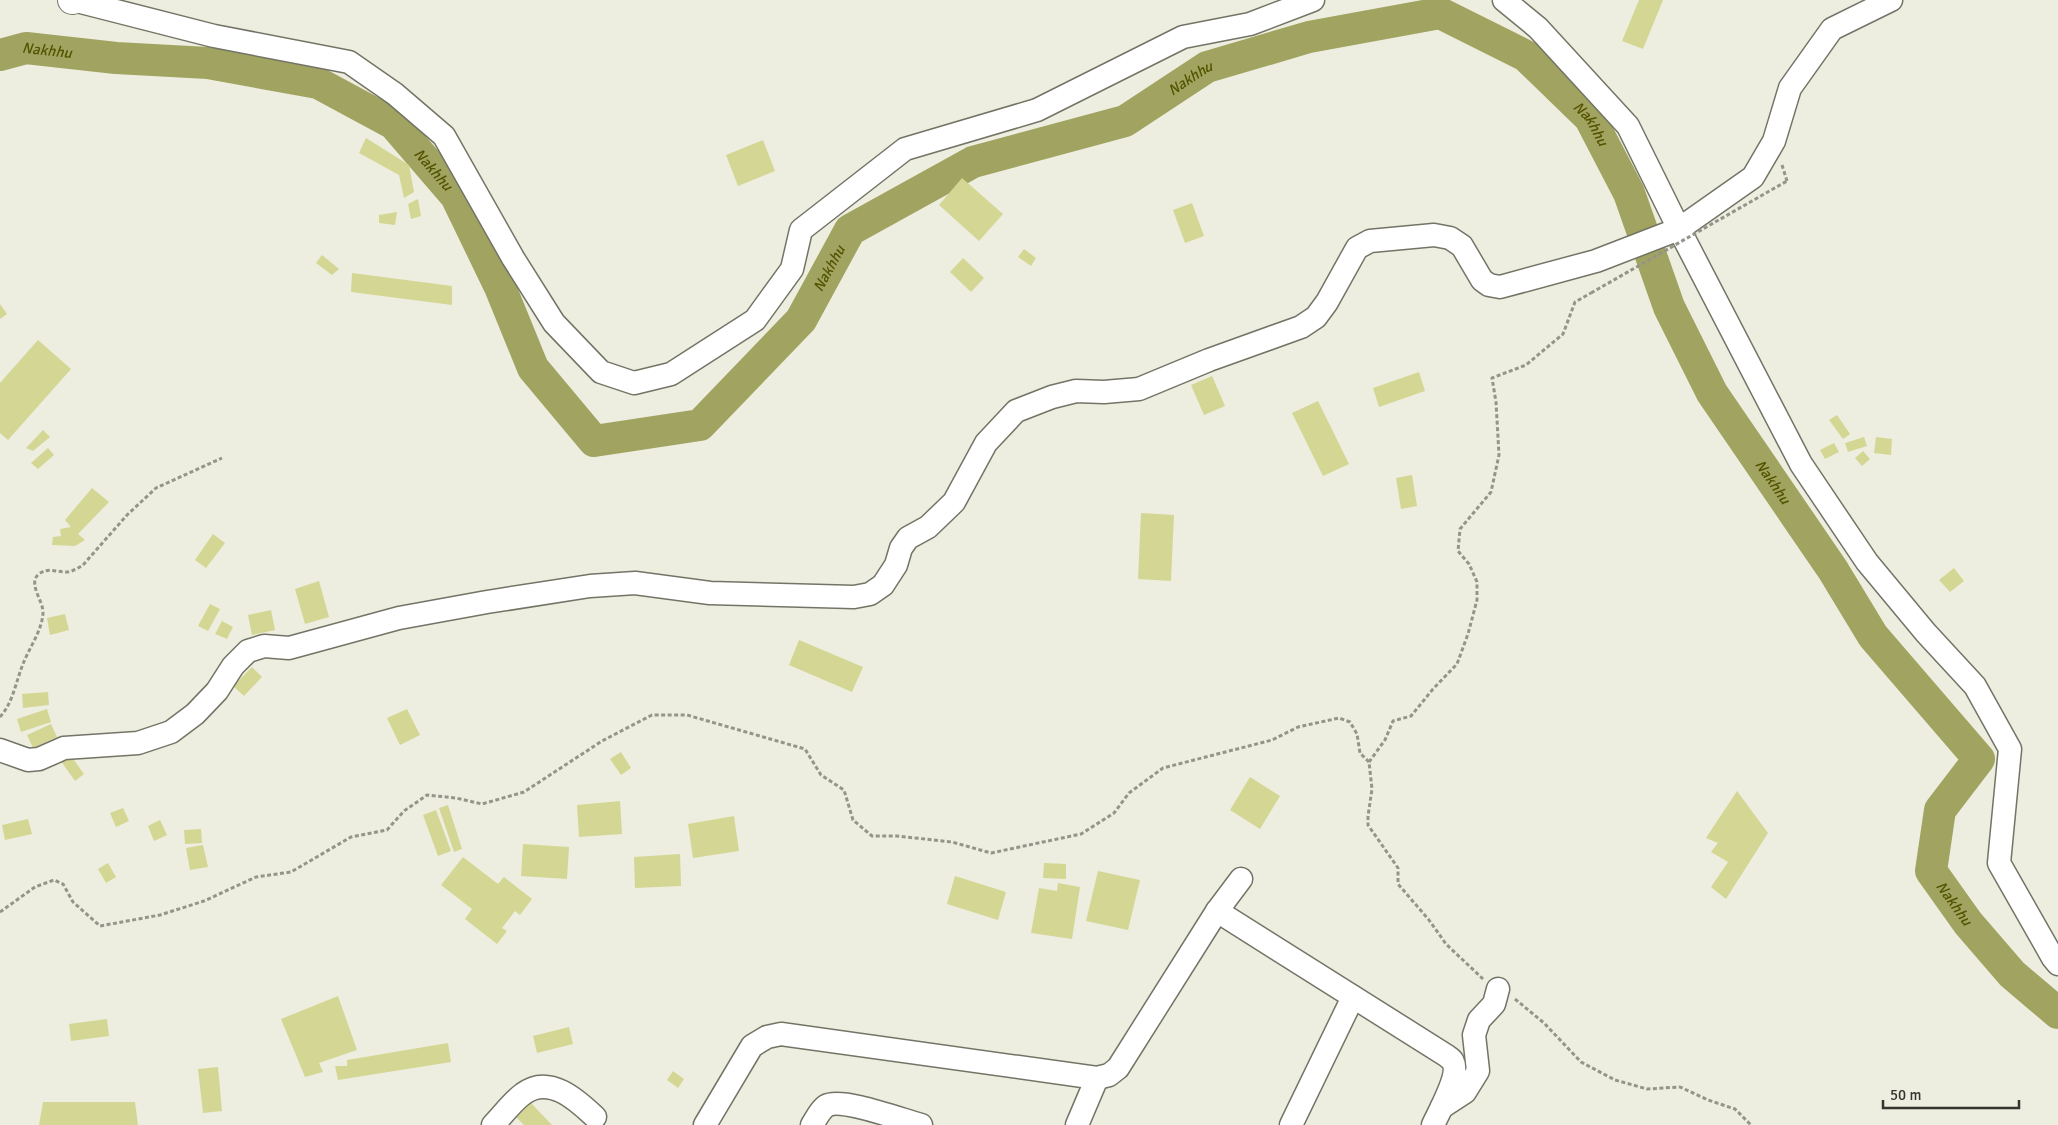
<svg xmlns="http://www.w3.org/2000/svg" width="2058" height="1125" font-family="Signika,sans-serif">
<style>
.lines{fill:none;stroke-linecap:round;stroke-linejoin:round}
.river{stroke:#a1a361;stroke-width:32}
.building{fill:#d4d793}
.minor-casing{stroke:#737466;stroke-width:25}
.tertiary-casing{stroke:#737466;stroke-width:30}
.path{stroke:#94958a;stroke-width:3;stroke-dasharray:4 2.5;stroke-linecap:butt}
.minor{stroke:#fff;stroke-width:22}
.tertiary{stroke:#fff;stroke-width:28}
.path-bridge{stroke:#94958a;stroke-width:3;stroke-dasharray:4 2.5;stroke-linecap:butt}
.labels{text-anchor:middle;stroke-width:5;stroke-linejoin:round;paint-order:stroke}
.water-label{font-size:15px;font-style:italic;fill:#535300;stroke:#edeedf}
</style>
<rect width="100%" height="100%" fill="#edeedf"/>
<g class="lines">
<!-- river -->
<path class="river" id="s1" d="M0,55l26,-7 90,10 92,5 110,20 76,41 62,72 44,91 33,81 61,73 106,-16 101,-105 49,-90 123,-68 152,-41 82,-54 102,-30 131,-24 86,43 64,62 39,75 40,114 43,86 121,177 40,66 106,123 -39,51 -9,61 37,52 44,51 46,39"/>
</g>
<!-- building -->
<g class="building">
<path d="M1639,0h24l-20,49 -21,-8z"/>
<path d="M366,138l43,27 5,27 -10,6 -5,-23 -40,-22z"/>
<path d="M763,140l12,31 -37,15 -12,-31z"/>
<path d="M962,178l41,36 -24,27 -40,-36z"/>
<path d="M418,199l3,17 -10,3 -3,-15z"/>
<path d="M1192,203l12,33 -19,7 -12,-33z"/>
<path d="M397,212l-2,13 -16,-2v-8z"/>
<path d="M1024,249l12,9 -5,8 -13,-9z"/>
<path d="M322,255l17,14 -7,6 -16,-12z"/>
<path d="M963,258l21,20 -13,14 -21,-20z"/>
<path d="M352,273l100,13v19l-101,-13z"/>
<path d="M0,304l7,10 -7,5z"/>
<path d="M38,340l33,29 -63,71 -8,-7v-50z"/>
<path d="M1419,372l6,19 -46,16 -6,-19z"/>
<path d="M1212,376l13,30 -21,9 -13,-30z"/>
<path d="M1318,401l31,63 -26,12 -31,-63z"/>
<path d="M1837,415l13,19 -7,5 -14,-19z"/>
<path d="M43,430l7,7 -17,14 -7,-3z"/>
<path d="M1864,437l3,9 -19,6 -3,-9z"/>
<path d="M1876,437l16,2 -1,16 -17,-2z"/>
<path d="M1834,443l5,9 -14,7 -5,-9z"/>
<path d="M48,448l6,7 -16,14 -7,-6z"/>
<path d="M1863,451l7,8 -8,7 -7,-8z"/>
<path d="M1412,475l5,31 -16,3 -5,-31z"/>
<path d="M92,488l17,14 -31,32 7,6 -10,6 -23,-1 1,-8 8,-1 -1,-7 11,-2 -6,-7z"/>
<path d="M1141,513l33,2 -3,66 -33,-2z"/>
<path d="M213,534l12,9 -19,25 -11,-8z"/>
<path d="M1954,568l10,13 -14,11 -11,-12z"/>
<path d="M319,581l10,36 -24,7 -10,-35z"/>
<path d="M210,604l10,5 -12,22 -10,-5z"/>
<path d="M271,610l4,20 -23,5 -4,-20z"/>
<path d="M65,614l4,16 -19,5 -3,-17z"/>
<path d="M222,621l11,6 -6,12 -12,-5z"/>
<path d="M799,640l64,27 -11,25 -63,-27z"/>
<path d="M252,667l10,10 -18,19 -11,-10z"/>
<path d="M48,692l1,13 -26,3 -1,-14z"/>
<path d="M47,709l4,13 -30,10 -4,-13z"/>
<path d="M407,709l13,26 -20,10 -13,-27z"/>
<path d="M51,724l6,13 -24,11 -6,-13z"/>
<path d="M621,752l10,16 -10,7 -11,-16z"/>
<path d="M69,753l15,21 -9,7 -15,-21z"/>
<path d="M1250,777l30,19 -20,33 -30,-19z"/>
<path d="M1737,791l31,42 -42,66 -15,-12 17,-25 -17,-10 7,-9 -12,-5z"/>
<path d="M620,801l2,33 -43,3 -2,-32z"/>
<path d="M448,805l14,44 -8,3 -15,-44z"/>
<path d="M123,808l6,13 -13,6 -6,-14z"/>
<path d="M436,810l15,41 -13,5 -15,-41z"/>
<path d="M734,816l5,35 -46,7 -5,-34z"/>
<path d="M28,819l4,15 -27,6 -3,-15z"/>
<path d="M160,820l7,15 -13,6 -6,-15z"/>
<path d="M201,829l1,14 -17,1 -1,-14z"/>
<path d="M523,844l46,3 -2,32 -46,-3z"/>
<path d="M203,845l5,22 -18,3 -4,-22z"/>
<path d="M680,854l1,32 -46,2 -1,-31z"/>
<path d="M463,857l35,27 6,-7 28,22 -12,16 -5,-4 -13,17 5,3 -10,13 -32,-25 7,-10 -31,-24z"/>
<path d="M108,863l8,14 -10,6 -8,-14z"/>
<path d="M1044,863l22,1v15l-23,-1z"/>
<path d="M1098,871l42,9 -12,50 -42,-9z"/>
<path d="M955,876l51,16 -8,28 -51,-16z"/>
<path d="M1058,883l22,4 -8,52 -41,-6 8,-45 18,3z"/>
<path d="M338,996l19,54 -38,13 4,9 -18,5 -24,-58z"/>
<path d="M107,1019l2,17 -38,5 -2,-17z"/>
<path d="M569,1027l4,17 -36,9 -4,-17z"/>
<path d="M448,1043l3,19 -113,18 -3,-14h12v-6z"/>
<path d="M218,1067l4,44 -19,2 -5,-44z"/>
<path d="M673,1071l11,8 -6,9 -11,-8z"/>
<path d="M529,1101l23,24h-28l-9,-9z"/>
<path d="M43,1102h92l3,23h-99z"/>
</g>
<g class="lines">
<defs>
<g id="minor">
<path d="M73,0l141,36 135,26 46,32 49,42 69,122 41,65 47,49 33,11 37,-9 84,-54 37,-51 9,-39 104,-81 132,-39 146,-73 67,-13 63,-24"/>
<path d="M1504,0l34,28 90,98 51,103 122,235 66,98 59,71 49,53 35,63 -11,114 54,95 5,6"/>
<path d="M0,750l28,10 11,-1 25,-11 74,-5 33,-11 24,-18 22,-23 16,-25 15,-15 16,-5 25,2 110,-30 88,-16 103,-16 45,-3 75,10 144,4 16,-3 13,-9 13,-20 5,-17 7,-10 20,-11 26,-25 32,-59 30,-32 36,-14 24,-6 28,1 35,-3 70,-29 92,-33 15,-10 11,-15 30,-54 13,-7 64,-6 16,3 12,8 20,34 7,5 11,2 96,-26 83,-32 74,-52 21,-36 16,-53 42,-59 59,-29"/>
<path d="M1217,911l230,145c2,2 5,3 6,6 7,13 -14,50 -20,63"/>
<path d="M1442,1107l23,-15 13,-21 -4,-36 5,-15 15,-16 4,-15"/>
<path d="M493,1125c10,-10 19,-23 30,-31 26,-20 54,6 72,23"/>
<path d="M705,1125l47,-79 15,-9 14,-3 316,44 12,-3 9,-7 99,-157 24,-32"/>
<path d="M812,1125c4,-6 8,-15 14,-19 15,-9 76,14 95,19"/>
<path d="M1077,1125l20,-47"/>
<path d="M1291,1125l62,-128"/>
</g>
<path id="tertiary" d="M72,0h1"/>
</defs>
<!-- minor casing -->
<use href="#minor" class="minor-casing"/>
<!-- tertiary casing -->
<use href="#tertiary" class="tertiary-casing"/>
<!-- path -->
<g class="path">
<path d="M1782,165l5,16"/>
<path d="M0,717c13,-14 16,-36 23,-53 6,-16 19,-33 20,-51 1,-11 -16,-30 -4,-39 9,-7 17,-2 27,-2 6,0 12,-4 17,-7l44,-50 29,-27 66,-30"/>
<path d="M1369,762l16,-22 8,-19 18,-5 22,-27 24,-25 11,-30 9,-34v-18l-8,-18 -11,-13 2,-22 31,-37 8,-37 -3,-53 -4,-24 34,-13 37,-31 12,-32 16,-9"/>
<path d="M0,912l35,-25 19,-7 9,4 10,18 27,24 60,-11 44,-14 52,-24 35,-5 60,-35 36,-7 17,-19 23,-16 29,3 26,6 42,-12 78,-51 50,-26h35l118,34 16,26 23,15 9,30 19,16h25l55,6 39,11 90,-19 33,-21 15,-20 34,-25 109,-28 26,-13 41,-9 11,4 7,12 3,19 9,9 3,27 -4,27v9l30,43v16l31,36 17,24 37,35"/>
<path d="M1515,999l29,24 37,39 34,18 32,9 33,-2 28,13 27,9 16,16"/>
</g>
<!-- minor -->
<use href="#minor" class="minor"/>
<!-- tertiary -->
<use href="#tertiary" class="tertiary"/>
<!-- path-bridge -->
<path class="path-bridge" d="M1591,293l196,-112"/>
</g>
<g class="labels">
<!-- water labels -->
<g class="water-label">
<text dy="5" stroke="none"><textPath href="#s1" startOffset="48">Nakhhu</textPath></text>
<text dy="5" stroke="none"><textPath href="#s1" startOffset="1518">Nakhhu</textPath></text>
<text dy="5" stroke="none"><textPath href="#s1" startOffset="1968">Nakhhu</textPath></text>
<text dy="5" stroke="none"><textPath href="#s1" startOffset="468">Nakhhu</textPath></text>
<text dy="5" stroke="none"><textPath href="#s1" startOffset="1098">Nakhhu</textPath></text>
<text dy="5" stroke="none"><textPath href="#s1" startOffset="2372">Nakhhu</textPath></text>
<text dy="5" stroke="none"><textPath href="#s1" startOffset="2884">Nakhhu</textPath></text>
</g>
</g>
<!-- scale -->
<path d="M1883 1100v8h136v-8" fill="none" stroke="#35352f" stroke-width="2.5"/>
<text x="1890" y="1100" font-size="15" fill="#35352f" stroke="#edeedf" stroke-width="4" paint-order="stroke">50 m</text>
</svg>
